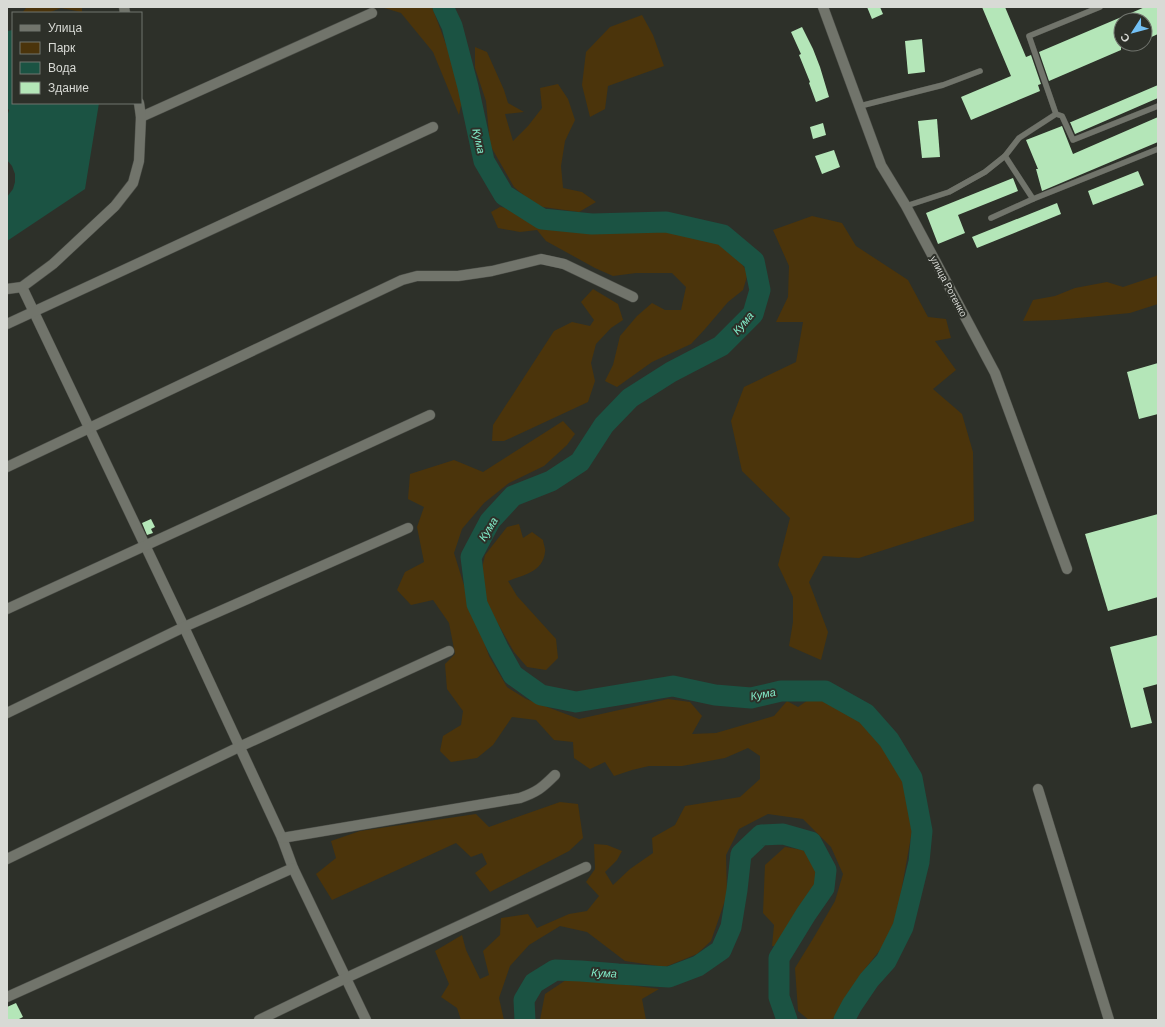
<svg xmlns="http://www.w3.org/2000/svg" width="1165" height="1027" font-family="'DM Sans',sans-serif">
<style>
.green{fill:#4b340b}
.water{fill:#1b5343}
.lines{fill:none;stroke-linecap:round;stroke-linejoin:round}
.river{stroke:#1b5343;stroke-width:21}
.building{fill:#b4e6b8}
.lane-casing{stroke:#4c4e48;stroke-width:6}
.street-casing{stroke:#4c4e48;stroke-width:11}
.lane{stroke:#71746b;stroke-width:5.5}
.street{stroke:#71746b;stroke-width:10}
.labels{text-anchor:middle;stroke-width:4;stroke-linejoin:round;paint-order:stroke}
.street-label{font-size:10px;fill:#d8dad5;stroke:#2d3029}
.water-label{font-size:11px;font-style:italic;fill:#83edca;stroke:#2d3029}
</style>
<rect width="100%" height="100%" fill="#2d3029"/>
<!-- green -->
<g class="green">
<path d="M25,7h57v5l-21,-4 -13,5h-26l4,-5z"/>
<path d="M381,7h51l32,85 -5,23 -26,-63 -32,-39z"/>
<path d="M642,15l11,20 11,31 -56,20 -3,23 -15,8 -8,-32 4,-33 24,-25z"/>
<path d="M475,47l12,5 17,38 4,13 16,9 -19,2 8,27 15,-15 14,-18 -2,-20 18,-4 10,15 7,21 -10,21 -4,25 2,22 19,4 14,10 -17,10 -43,-6 -22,-19 -24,-42 -4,-44 -11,-33z"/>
<path d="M500,207l15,2 27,15 34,4 87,-2 55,12 17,16 13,19 -5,17 -15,12 -23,27 -14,15 -39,18 -35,25 -12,-6 8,-16 7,-29 17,-20 15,-13 13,7h16l5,-23 -14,-14h-36l-23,3 -18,-8 -49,-27 -9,-11 -17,2 -22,-4 -7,-16z"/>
<path d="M812,216l30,7 14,23 52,34 20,37 18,2 5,19 -16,3 21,29 -23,19 29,25 11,38 1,69 -115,37 -36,-2 -14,26 19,50 -7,28 -32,-14 4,-24v-25l-15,-32 12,-47 -48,-47 -11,-50 13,-34 52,-25 7,-40h-27l12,-25 1,-31 -16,-36z"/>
<path d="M1158,274v30l-28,9 -73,7 -34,1 10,-21 22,-4 20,-8 32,-6 16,5 33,-11z"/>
<path d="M593,289l25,15 5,16 -12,8 -15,16 -5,19 4,18 -7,21 -84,39h-12l1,-16 61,-94 18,-9 18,4 4,-6 -13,-18z"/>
<path d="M563,421l12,13 -8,11 -23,21 -35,17 -25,20 -22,26 -8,24 9,29 26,74 18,31 19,12 53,20 89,-20 22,3 12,14 -10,18 24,-1 58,-17 13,-15 11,6 13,-9 18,4 29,17 25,29 21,34 8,49 -15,84 -13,30 -23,29 -25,43 -7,3h-20l-11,-9 -3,-43 19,-31 21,-36 8,-27 -12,-27 -28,-28 -35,-5 -29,15 -13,26 1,40 -16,46 -14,13 -32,13 -40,-6 -38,-29 -27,-6 -31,19 -19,21 -11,32 5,22h-43l-4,-12 -16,-11 8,-13 -14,-33 27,-16 4,15 14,29 9,-4 -6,-24 17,-16 1,-17 27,-4 9,14 32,-14 18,-3 12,-15 -13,-14 9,-13 -1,-25 13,1 15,6 -5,9 -12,12 8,13 17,-16 23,-16 -1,-15 23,-13 10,-19 55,-9 20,-18v-23l-12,-8 -23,10 -43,8h-33l-17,4 -18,6 -9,-14 -15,7 -16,-11 -1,-16 -19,-2 -18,-20 -24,-3 -19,28 -16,13 -26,4 -11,-11 3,-15 18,-11 2,-14 -16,-22 -2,-25 10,-10 -6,-31 -16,-23 -22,5 -14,-15 8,-18 19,-10 -7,-35 7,-20 -16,-8 2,-25 44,-14 29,12z"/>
<path d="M519,524l4,14 9,-6 11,8c0,3 3,9 2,12 -2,20 -22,23 -37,29l9,15 39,43 2,19 -12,12 -19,-3 -13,-15 -28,-49 -6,-26 5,-22 22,-28z"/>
<path d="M560,802l18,2 5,34 -14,13 -79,41 -15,-19 12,-9 -5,-11 -11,4 -15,-14 -124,57 -16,-26 20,-16 -5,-17 29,-10 116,-17 13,13z"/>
<path d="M785,847l18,3 12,15 4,21 -41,60h-6l2,-21 -11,-12 2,-48z"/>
<path d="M566,980l33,1 60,8 -17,10 4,21h-106l5,-26z"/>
</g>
<!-- water -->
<path class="water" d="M13,30v73h86l-14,86 -78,52v-44l6,-8 2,-7v-8l-3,-8 -5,-6v-43l2,-7 -2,-2v-77z"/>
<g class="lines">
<!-- river -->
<g class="river">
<path d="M443,7l9,19 16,61 16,74 20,34 38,24 50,5 74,-2 57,13 31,26 6,29 -7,24 -32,32 -50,26 -41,26 -26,27 -24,37 -29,19 -38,15 -23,25 -19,36 6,47 21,44 15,27 28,20 35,7 97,-16 42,9 36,3 30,-7h44l41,23 23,26 23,38 10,53 -3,31 -16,65 -17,34 -17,19 -17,25 -8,15"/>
<path d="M525,1020l-1,-20 10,-17 21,-13 26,1 37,3 51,3 29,-11 23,-16 10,-23 6,-37 4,-36 20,-19 22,-1 28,8 15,28 -2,18 -18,26 -27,44v39l8,23"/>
</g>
</g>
<!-- building -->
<g class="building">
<path d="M867,7h13l3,7 -11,5z"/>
<path d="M982,7h23l21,50 5,-2 10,29 -3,1 2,6 -69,29 -10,-23 50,-21z"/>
<path d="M1145,7h13v27l-13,6v-20h-24v30l-72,31 -10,-29z"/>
<path d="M802,27l11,22 7,18 9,30 -13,5 -7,-19 1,-1 -11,-27 2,-1 -10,-22z"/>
<path d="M922,39l3,33 -17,2 -3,-33z"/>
<path d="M1158,85v13l-83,36 -5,-12h1z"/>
<path d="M1158,117v25l-116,49 -6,-22h2l-12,-29 36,-14 11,28z"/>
<path d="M937,119l3,38 -18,1 -4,-37z"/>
<path d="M823,123l3,12 -13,4 -3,-12z"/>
<path d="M834,150l6,17 -18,7 -7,-18z"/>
<path d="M1138,171l6,14 -51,20 -5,-14z"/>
<path d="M1013,178l5,13 -60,24 7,18 -27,11 -12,-31z"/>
<path d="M1057,203l4,11 -84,34 -5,-11z"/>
<path d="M1158,363v51l-19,5 -12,-47z"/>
<path d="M1158,514v83l-50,14 -23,-77z"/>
<path d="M151,519l4,8 -4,2 2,4 -6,2 -5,-12z"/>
<path d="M1158,635v49l-15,4 9,35 -21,5 -21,-81z"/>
<path d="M16,1003l7,14 -6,3h-10v-13z"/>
</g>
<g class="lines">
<defs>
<g id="lane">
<path d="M860,106l83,-21 37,-14"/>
<path d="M1056,114l6,2 11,24 85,-34"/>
<path d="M1005,156l28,43"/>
<path d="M906,206l43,-14 36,-20 20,-16 14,-18 37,-24 -27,-78 71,-29"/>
<path d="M991,218l42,-19 125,-50"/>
</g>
<g id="street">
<path d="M124,7l1,6"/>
<path d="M823,7l58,158 25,41 89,167 72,196"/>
<path d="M141,117l231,-104"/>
<path d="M22,287l162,340 98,211 11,30 73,152"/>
<path d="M7,289l15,-2 31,-23 62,-58 18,-23 6,-22 2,-44 -2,-14"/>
<path d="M7,324l426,-197"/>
<path d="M7,467l395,-187 15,-4h41l34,-5 49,-12 23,5 69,33"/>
<path d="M7,609l423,-194"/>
<path d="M7,713l177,-86 224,-99"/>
<path d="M1038,789l71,231"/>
<path d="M282,838l238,-40c17,-6 22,-10 35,-23"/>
<path d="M7,859l232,-112 210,-96"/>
<path d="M7,997l286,-129"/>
<path d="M259,1020l87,-42 240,-111"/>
</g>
</defs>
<!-- lane casing -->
<use href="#lane" class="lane-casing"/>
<!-- street casing -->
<use href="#street" class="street-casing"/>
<!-- lane -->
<use href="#lane" class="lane"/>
<!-- street -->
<use href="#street" class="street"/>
</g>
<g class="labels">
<!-- street labels -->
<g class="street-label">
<text transform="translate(949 286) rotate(62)" y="4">улица Ротенко</text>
</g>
<!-- water labels -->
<g class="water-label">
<text transform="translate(479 141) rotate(77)" y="4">Кума</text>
<text transform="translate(743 323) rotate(-49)" y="4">Кума</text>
<text transform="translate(488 529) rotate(-58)" y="4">Кума</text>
<text transform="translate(763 694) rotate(-11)" y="4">Кума</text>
<text transform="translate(604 973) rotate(3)" y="4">Кума</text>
</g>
</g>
<!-- border -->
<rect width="1165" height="1027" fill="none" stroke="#d8dad5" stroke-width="16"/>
<!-- legend -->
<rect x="12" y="12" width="130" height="92" fill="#2d3029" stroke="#71746e"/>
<rect x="20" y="25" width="20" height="6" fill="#71746b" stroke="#71746e"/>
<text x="48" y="32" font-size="12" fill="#d8dad5">Улица</text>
<rect x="20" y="42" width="20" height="12" fill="#4b340b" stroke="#71746e"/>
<text x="48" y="52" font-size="12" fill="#d8dad5">Парк</text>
<rect x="20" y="62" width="20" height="12" fill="#1b5343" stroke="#71746e"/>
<text x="48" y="72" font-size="12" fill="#d8dad5">Вода</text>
<rect x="20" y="82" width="20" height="12" fill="#b4e6b8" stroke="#71746e"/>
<text x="48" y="92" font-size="12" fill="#d8dad5">Здание</text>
<!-- north arrow -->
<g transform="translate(1133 32) rotate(234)"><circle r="19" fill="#2d3029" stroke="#71746e"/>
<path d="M0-3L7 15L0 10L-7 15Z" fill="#73c1f5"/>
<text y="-6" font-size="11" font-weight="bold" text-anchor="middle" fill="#d8dad5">С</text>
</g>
</svg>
